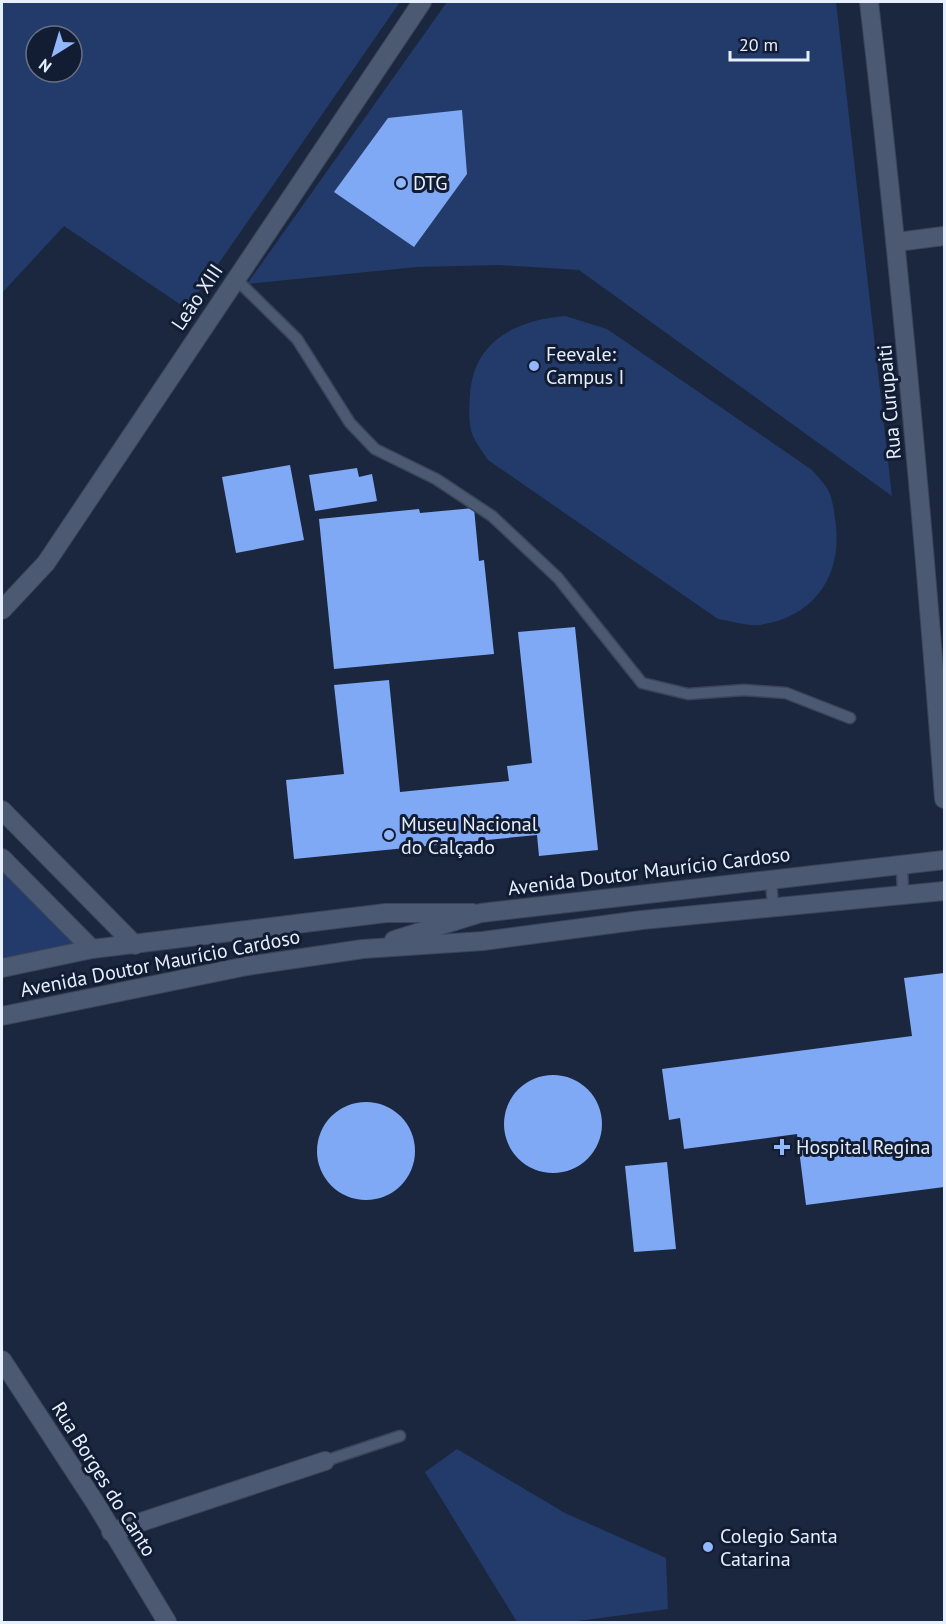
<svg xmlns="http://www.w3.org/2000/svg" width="946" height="1624" font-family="'PT Sans',sans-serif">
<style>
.green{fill:#223b6a;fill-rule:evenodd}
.building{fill:#80a9f5}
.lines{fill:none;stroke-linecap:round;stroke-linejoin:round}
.service-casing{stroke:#3b4559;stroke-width:13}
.minor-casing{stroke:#3b4559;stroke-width:20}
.tertiary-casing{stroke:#3b4559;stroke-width:20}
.secondary-casing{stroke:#3b4559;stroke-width:20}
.service{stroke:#4b5973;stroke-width:10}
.minor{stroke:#4b5973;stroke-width:18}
.tertiary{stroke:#4b5973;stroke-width:18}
.secondary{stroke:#4b5973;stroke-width:18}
.poi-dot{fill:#92b7fd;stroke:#121d34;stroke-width:2}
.labels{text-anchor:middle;stroke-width:6;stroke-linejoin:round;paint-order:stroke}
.poi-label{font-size:20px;fill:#e6effe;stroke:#121d34;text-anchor:start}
.street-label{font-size:20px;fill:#e6effe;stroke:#121d34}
</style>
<rect width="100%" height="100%" fill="#1b273e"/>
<!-- green -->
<g class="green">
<path d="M2,2h398l-213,307 -123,-83 -62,67zM36,36h36v36h-36z"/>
<path d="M447,2h389l56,494 -313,-226 -80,-5 -82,2 -170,17z"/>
<path d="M565,316l42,13 205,141c5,6 11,12 15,18 5,9 7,21 8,31 9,54 -19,98 -76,106 -12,1 -28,-4 -41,-6l-230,-159c-5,-8 -11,-15 -15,-24 -5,-12 -4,-28 -3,-41 3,-54 46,-75 95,-79z"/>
<path d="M2,869l77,76 -77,18z"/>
<path d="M457,1449l108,64 101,45 2,51 -98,13h-53l-92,-150z"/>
</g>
<!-- building -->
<g class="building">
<path d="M462,110l5,64 -53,73 -80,-55 54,-74z"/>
<path d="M290,465l14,75 -68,13 -14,-76z"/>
<path d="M357,468l2,9 13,-3 5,27 -62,10 -6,-36z"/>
<path d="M474,508l5,53 5,-1 10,94 -160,15 -15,-150 100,-10 1,4z"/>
<path d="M575,627l23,223 -59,6 -2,-21 -243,24 -8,-79 58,-6 -10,-89 55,-5 11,112 109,-11 -2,-15 25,-3 -14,-131z"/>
<path d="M944,973v214l-138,18 -9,-71 -113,15 -4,-31 -11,2 -7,-51 250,-33 -8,-58z"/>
<circle cx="553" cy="1124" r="49"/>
<circle cx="366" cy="1151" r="49"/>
<path d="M667,1162l9,87 -42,3 -9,-86z"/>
</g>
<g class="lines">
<defs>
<g id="service">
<path d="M236,279l61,60 53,84 25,26 61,30 56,37 66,62 84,105 46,11 56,-4 42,3 64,25"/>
<path d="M902,866l1,29"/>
<path d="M771,880l2,27"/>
<path d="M325,1461l75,-25"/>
</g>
<g id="minor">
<path d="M869,2c31,265 55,531 75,797"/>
<path d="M897,242l47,-6"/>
<path d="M2,810l133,135"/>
<path d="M2,858l90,91"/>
<path d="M2,968l90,-19 294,-36h87"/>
<path d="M2,1360l94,144 71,118"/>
<path d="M111,1532l214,-71"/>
</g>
<path id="tertiary" d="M2,610l44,-47 376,-561"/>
<g id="secondary">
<path d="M394,940l87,-27 463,-53"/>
<path d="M2,1016l245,-50 116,-17 120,-8 159,-21 302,-29"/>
</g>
</defs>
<!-- service casing -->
<use href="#service" class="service-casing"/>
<!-- minor casing -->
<use href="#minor" class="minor-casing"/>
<!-- tertiary casing -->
<use href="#tertiary" class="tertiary-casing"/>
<!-- secondary casing -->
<use href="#secondary" class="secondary-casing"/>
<!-- service -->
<use href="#service" class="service"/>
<!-- minor -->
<use href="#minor" class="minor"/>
<!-- tertiary -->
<use href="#tertiary" class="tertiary"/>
<!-- secondary -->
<use href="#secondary" class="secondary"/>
</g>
<!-- markers -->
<g class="poi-dot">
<circle cx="401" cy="183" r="6"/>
<circle cx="534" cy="366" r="6"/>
<circle cx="389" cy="835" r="6"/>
<path d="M779 1138h6v6h6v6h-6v6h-6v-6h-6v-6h6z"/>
<circle cx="708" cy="1547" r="6"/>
</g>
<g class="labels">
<!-- poi labels -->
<g class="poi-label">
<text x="413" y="190">DTG</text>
<text x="546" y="361">Feevale:<tspan x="546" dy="23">Campus I</tspan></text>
<text x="401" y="831">Museu Nacional<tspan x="401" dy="23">do Calçado</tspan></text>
<text x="796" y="1154">Hospital Regina</text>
<text x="720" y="1543">Colegio Santa<tspan x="720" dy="23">Catarina</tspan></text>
</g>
<!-- street labels -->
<g class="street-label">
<text transform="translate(197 297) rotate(-56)" y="7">Leão XIII</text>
<text transform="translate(889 402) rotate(-95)" y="7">Rua Curupaiti</text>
<text transform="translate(649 871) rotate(-7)" y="7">Avenida Doutor Maurício Cardoso</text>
<text transform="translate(160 963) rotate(-11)" y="7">Avenida Doutor Maurício Cardoso</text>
<text transform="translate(104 1479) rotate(58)" y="7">Rua Borges do Canto</text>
</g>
</g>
<!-- border -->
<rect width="946" height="1624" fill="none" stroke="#e6effe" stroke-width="6"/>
<!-- north arrow -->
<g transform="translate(54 54) rotate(217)"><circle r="28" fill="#121d34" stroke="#677185" stroke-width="1.5"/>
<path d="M0-4.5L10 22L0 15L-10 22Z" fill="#92b7fd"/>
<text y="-9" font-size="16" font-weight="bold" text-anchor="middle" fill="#e6effe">N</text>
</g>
<!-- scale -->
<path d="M730 51v9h78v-9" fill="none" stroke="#e6effe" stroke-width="3"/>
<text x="739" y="51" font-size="18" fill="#e6effe" stroke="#121d34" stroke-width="4.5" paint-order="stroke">20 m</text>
</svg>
